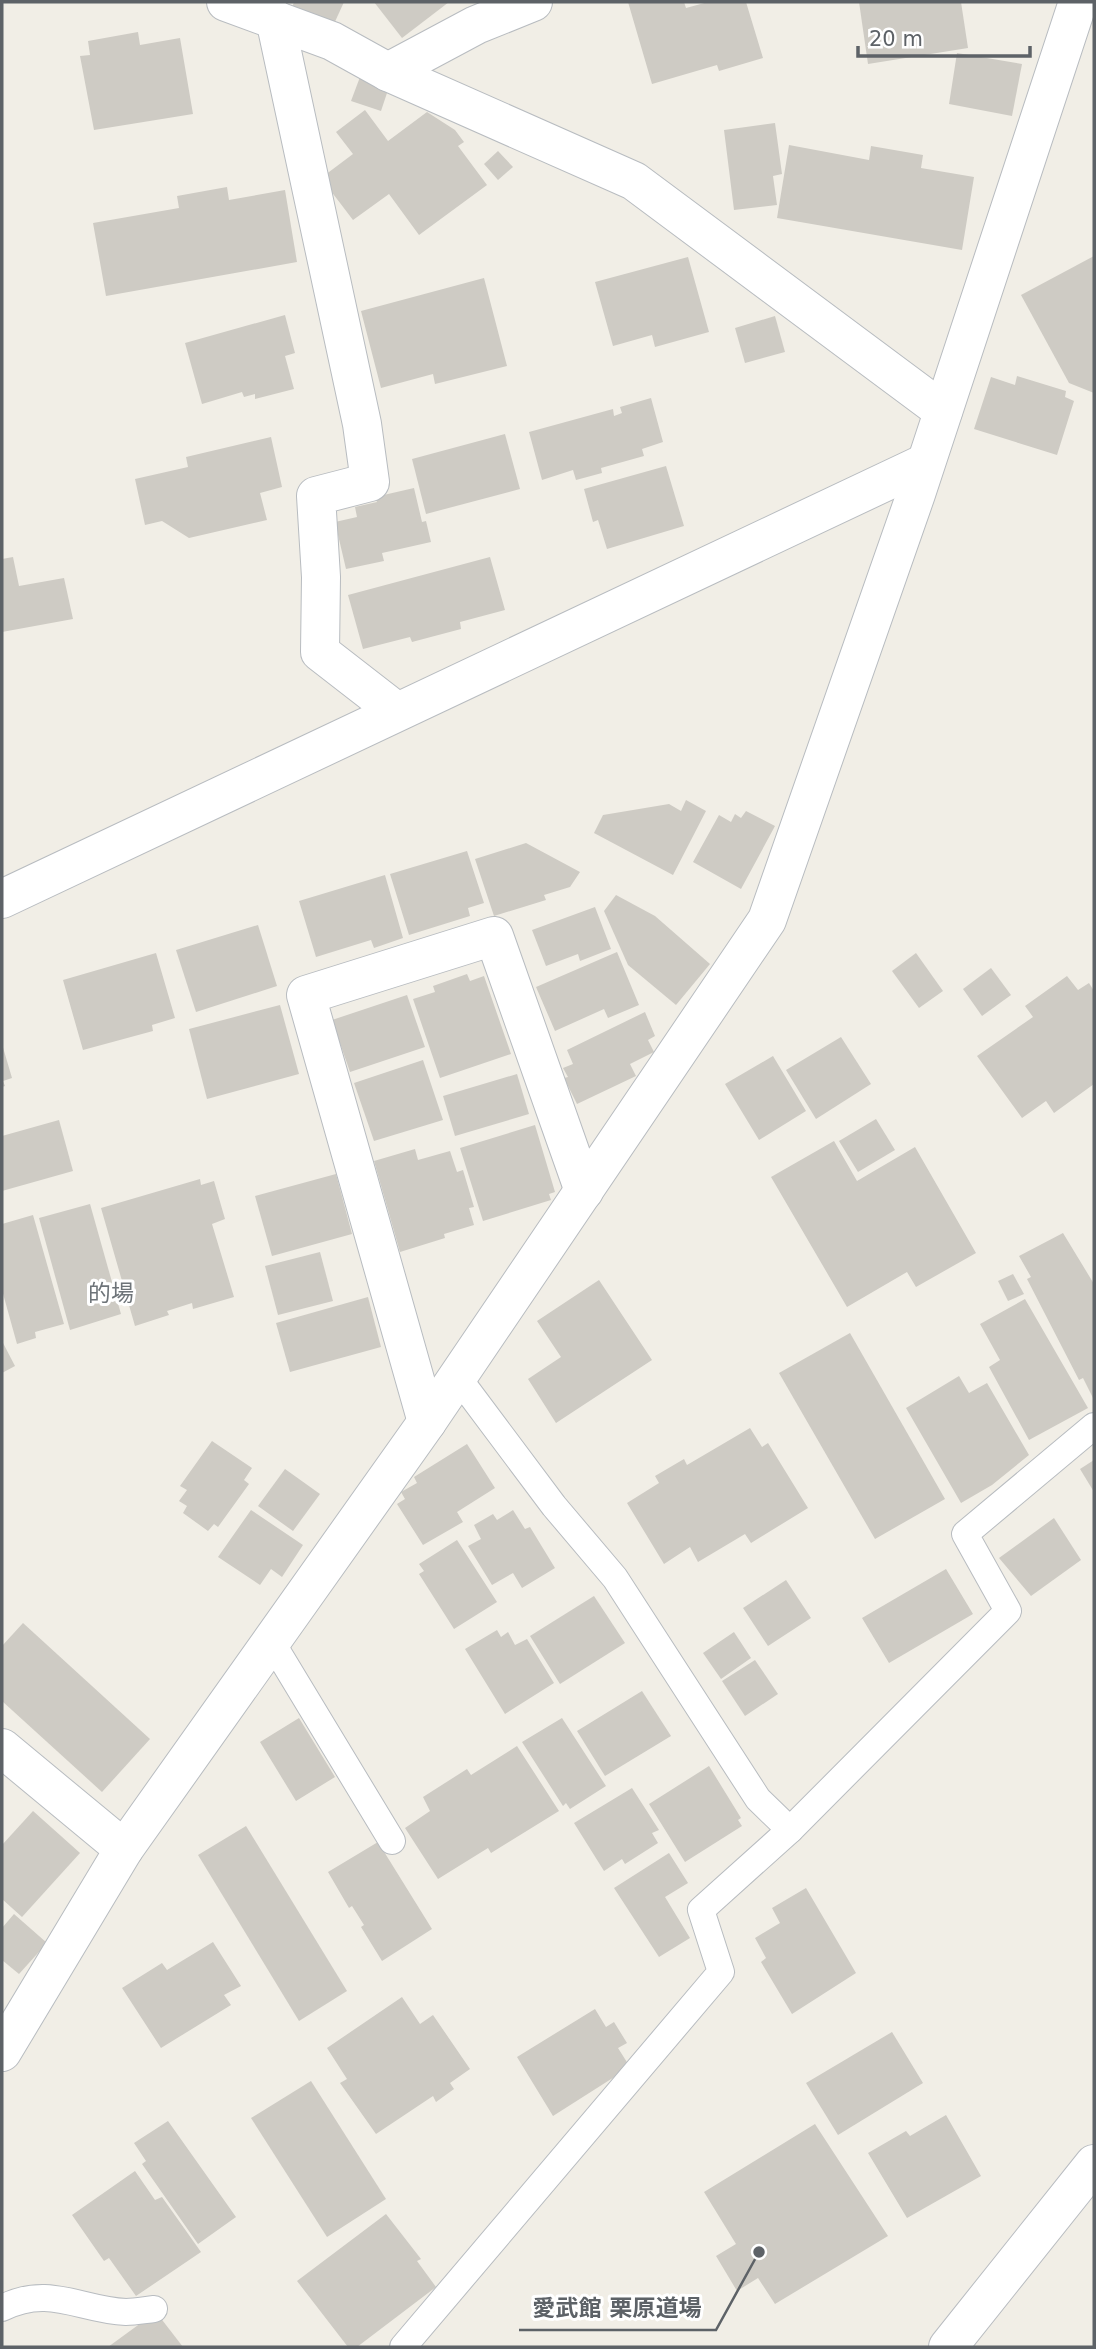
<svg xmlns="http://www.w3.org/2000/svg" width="1096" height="2349" font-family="'DejaVu Sans','Noto Sans JP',sans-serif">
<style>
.building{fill:#cecbc4}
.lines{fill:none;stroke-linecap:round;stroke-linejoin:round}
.service-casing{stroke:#b8bcc0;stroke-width:28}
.minor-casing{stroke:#b8bcc0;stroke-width:40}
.tertiary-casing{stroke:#b8bcc0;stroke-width:40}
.service{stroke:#fff;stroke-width:26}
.minor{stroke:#fff;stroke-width:38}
.tertiary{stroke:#fff;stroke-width:38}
.labels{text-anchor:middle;stroke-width:6;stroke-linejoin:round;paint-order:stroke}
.neighbourhood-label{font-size:23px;fill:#6e7479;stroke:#fff}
.leader{fill:none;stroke:#5d6267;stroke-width:2.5}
.callout-dot{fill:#5d6267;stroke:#fff;stroke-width:2.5}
.callout-label{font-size:23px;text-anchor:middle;font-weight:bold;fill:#5d6267;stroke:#fff;stroke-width:6;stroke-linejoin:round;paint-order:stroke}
</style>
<rect width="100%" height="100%" fill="#f1eee6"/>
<!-- building -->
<g class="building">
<path d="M294,2h50l-11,24 -41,-18z"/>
<path d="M374,2h75l-47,36z"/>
<path d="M628,2h56l2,6 22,-6h38l17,56 -44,13 -2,-6 -65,19z"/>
<path d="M859,2h102l7,46 -100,16z"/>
<path d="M138,32l2,13 40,-7 13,76 -99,16 -14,-74 10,-1 -2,-14z"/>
<path d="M957,53l65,11 -10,52 -63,-12z"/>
<path d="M360,77l29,10 -8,24 -30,-10z"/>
<path d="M365,110l23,31 39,-29 28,18 9,12 -6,4 29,39 -68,50 -30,-41 -36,26 -32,-42 32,-24 -17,-22z"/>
<path d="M775,123l7,51 -9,2 4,29 -43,5 -10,-80z"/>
<path d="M789,145l80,15 2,-14 52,9 -2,13 53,9 -12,73 -185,-32z"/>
<path d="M498,151l15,16 -15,13 -14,-16z"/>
<path d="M227,187l2,13 56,-10 12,72 -191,34 -13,-73 86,-15 -2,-12z"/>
<path d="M1094,256v137l-25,-10 -48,-88z"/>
<path d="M688,257l21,75 -54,15 -3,-12 -39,11 -18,-64z"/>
<path d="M484,278l23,88 -72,18 -2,-10 -52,14 -20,-77z"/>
<path d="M285,315l10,38 -10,3 9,33 -39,10v-5l-11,3 -2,-5 -40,12 -17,-61z"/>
<path d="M775,316l10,36 -40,11 -10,-35z"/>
<path d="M1017,376l49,15 -1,6 9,4 -17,54 -83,-26 17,-52 24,8z"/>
<path d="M651,398l12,44 -21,7 2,7 -43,12 1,5 -26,7 -3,-10 -31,10 -13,-48 84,-23 1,7 8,-3 -2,-6z"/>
<path d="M505,434l15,55 -94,25 -14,-55z"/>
<path d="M271,437l11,50 -22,6 7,27 -78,18 -27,-17 -17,4 -10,-46 53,-12 -2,-10z"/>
<path d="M666,466l18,60 -77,23 -9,-29 -5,2 -9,-33z"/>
<path d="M414,488l8,34 4,-1 5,21 -49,11 2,8 -38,8 -11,-47 22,-5 -2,-10 22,-5 -2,-5z"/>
<path d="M13,557l6,29 45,-8 9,41 -71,13v-73z"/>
<path d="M490,557l15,53 -45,12 1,7 -49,13 -2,-5 -47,12 -15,-54z"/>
<path d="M686,800l20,11 -33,64 -79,-42 9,-18 66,-11 12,7z"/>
<path d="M746,811l29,15 -34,63 -48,-27 26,-47 12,7 4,-8 6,4z"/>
<path d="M526,843l54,29 -10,15 -26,8 2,5 -52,16 -19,-57z"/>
<path d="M467,851l17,52 -16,5 2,8 -61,19 -19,-61z"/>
<path d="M385,875l18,63 -29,10 -3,-8 -55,17 -17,-56z"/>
<path d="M616,895l39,21 55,48 -34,41 -48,-40 -24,-54z"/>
<path d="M595,907l16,42 -31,12 -2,-7 -32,12 -14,-36z"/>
<path d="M258,925l19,61 -81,26 -20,-62z"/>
<path d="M617,952l22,53 -31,13 -4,-9 -49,22 -19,-44z"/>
<path d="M156,953l19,65 -23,7 1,6 -70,19 -20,-70z"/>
<path d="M916,953l27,38 -24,17 -27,-37z"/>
<path d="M991,968l20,27 -29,21 -19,-27z"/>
<path d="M467,974l3,7 14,-5 27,78 -71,24 -27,-79 22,-7 -2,-6z"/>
<path d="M1067,976l11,14 11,-7 5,8v93l-40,29 -8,-12 -24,17 -45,-62 56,-39 -8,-11z"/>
<path d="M407,995l18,52 -75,25 -18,-52z"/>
<path d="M280,1005l19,69 -92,25 -18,-70z"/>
<path d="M645,1012l10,24 -7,4 6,12 -24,12 6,12 -59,28 -13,-26 4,-1 -5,-9 10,-4 -6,-14z"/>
<path d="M841,1037l30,47 -55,35 -30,-49z"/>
<path d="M2,1044l10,34 -9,3 2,5 -3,1z"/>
<path d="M773,1056l33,55 -47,29 -34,-56z"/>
<path d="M423,1060l20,60 -69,21 -20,-58z"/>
<path d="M517,1074l12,40 -74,22 -12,-40z"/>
<path d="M876,1119l19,31 -37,22 -19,-31z"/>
<path d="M59,1120l14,51 -71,20v-55z"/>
<path d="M535,1125l20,67 -6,2 2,6 -68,21 -23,-73z"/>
<path d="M834,1141l23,40 58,-34 61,106 -60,34 -9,-15 -60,35 -76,-130z"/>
<path d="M415,1149l3,11 32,-9 7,21 6,-2 11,37 -5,1 5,17 -30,9 1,4 -45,14 -26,-91z"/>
<path d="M336,1174l16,60 -80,22 -17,-60z"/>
<path d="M200,1179l1,6 13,-4 11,38 -13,5 22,73 -41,12 -1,-6 -25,8 2,4 -34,11 -34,-118z"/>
<path d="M90,1204l31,110 -51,16 -31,-112z"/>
<path d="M33,1215l31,109 -29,8 1,6 -19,6 -15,-54v-66z"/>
<path d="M1063,1233l31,51v116l-11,-22 -4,2 -52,-101 4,-2 -12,-21z"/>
<path d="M320,1252l13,49 -55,14 -13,-49z"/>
<path d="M1013,1274l11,20 -16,7 -10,-20z"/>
<path d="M599,1280l53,80 -96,63 -28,-44 33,-22 -24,-36z"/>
<path d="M368,1297l13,50 -91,25 -14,-49z"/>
<path d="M1025,1299l63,109 -59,32 -40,-73 11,-7 -20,-36z"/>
<path d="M850,1333l95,166 -70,40 -96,-166z"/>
<path d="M2,1341l13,25 -13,7z"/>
<path d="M959,1376l10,17 18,-10 42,72 -37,30 -31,18 -55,-95z"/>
<path d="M750,1428l12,19 6,-4 40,65 -57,35 -6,-9 -47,28 -8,-15 -26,17 -37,-61 32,-20 -4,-7 29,-17 3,6z"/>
<path d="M212,1441l40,27 -8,12 5,4 -31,43 -4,-3 -6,7 -25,-18 4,-7 -8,-5 8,-11 -7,-4z"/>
<path d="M467,1444l28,44 -38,24 6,10 -40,23 -26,-41 8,-5 -4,-7 16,-9 -3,-6z"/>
<path d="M1094,1460v32l-14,-23z"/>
<path d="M285,1469l35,25 -27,37 -35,-25z"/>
<path d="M251,1510l52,35 -21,32 -11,-8 -11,16 -42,-28z"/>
<path d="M513,1510l12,19 5,-2 25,41 -33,20 -9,-15 -21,12 -24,-39 13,-7 -7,-14 19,-11 4,6z"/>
<path d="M1054,1518l27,42 -50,36 -32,-38z"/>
<path d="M457,1540l40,62 -43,27 -35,-55 5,-3 -5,-7z"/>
<path d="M946,1569l27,45 -84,49 -27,-45z"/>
<path d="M786,1580l25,38 -43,28 -25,-38z"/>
<path d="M594,1596l31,47 -65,41 -30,-48z"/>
<path d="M23,1623l127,116 -48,53 -100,-91v-55z"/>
<path d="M497,1630l4,7 7,-5 7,13 12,-6 27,44 -49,31 -40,-65z"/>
<path d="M734,1632l17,26 -30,21 -18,-26z"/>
<path d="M755,1660l23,34 -33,22 -23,-35z"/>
<path d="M642,1691l29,45 -66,40 -28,-45z"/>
<path d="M299,1718l36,59 -39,24 -36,-59z"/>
<path d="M562,1718l44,68 -36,23 -4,-6 -3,3 -41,-64z"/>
<path d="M517,1746l42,65 -68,42 -3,-5 -50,31 -33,-51 25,-17 -7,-14 44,-28 4,6z"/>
<path d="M709,1766l32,52 -3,2 4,6 -57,36 -36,-58z"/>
<path d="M632,1788l27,42 -7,3 6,10 -33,21 -3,-5 -18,12 -30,-48z"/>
<path d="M33,1811l47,42 -58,64 -20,-18v-54z"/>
<path d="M246,1826l101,165 -48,30 -101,-166z"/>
<path d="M378,1842l54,87 -50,32 -21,-34 3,-2 -12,-19 -3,2 -21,-36z"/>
<path d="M669,1853l19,30 -23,14 25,41 -31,19 -45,-69z"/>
<path d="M806,1888l50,85 -64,41 -31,-52 5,-4 -11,-20 25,-15 -8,-15z"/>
<path d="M14,1914l33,29 -28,31 -17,-14v-32z"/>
<path d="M213,1942l28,44 -17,9 7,10 -70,43 -39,-60 40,-25 5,7z"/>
<path d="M402,1997l18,27 13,-9 37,54 -20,14 4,6 -18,13 -3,-6 -57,38 -36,-51 7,-4 -20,-31z"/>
<path d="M595,2009l11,18 8,-5 13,21 -9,5 12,19 -77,49 -36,-59z"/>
<path d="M892,2032l31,51 -85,52 -32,-52z"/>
<path d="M311,2081l75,118 -59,38 -76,-119z"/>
<path d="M946,2115l35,61 -74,42 -39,-65 38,-22 4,5z"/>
<path d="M168,2121l68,96 -38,27 -56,-80 4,-3 -12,-18z"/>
<path d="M815,2124l73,112 -113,68 -17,-26 -21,13 -21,-35 20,-12 -32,-52z"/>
<path d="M135,2171l20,29 7,-3 39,55 -65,44 -27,-38 -5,3 -32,-46z"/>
<path d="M386,2214l35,45 -4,2 19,26 -79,60h-9l-51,-66z"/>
<path d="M156,2312l27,35h-75z"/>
</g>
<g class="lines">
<defs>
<g id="service">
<path d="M456,1375l98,131 61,72 143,221 32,31"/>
<path d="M271,1641l121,200"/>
<path d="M2,2308c47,-24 78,2 124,4 9,0 19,-2 28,-3"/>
<path d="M403,2347l318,-375 -20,-62 89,-80 218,-219 -43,-77 129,-108"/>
</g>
<g id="minor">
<path d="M226,2l106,39 56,31 246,109 309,230"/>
<path d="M275,19l87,405 8,58 -54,14 5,81 -1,75 76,59"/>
<path d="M388,72l88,-47 57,-23"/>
<path d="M427,1422l-121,-427 188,-59 90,255"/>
<path d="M2,1748l122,101"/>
<path d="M2,2052l122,-203 303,-427 340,-502 149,-426 162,-492"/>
</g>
<g id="tertiary">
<path d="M2,899l923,-436"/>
<path d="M948,2347l146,-183"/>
</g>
</defs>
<!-- service casing -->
<use href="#service" class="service-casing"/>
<!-- minor casing -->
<use href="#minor" class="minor-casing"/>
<!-- tertiary casing -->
<use href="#tertiary" class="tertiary-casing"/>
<!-- service -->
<use href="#service" class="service"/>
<!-- minor -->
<use href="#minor" class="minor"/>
<!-- tertiary -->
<use href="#tertiary" class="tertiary"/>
</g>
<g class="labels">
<!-- neighbourhood labels -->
<g class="neighbourhood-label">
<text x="111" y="1301">的場</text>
</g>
</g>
<!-- callouts -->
<path class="leader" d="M759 2252L716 2330H519"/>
<circle class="callout-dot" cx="759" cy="2252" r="7"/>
<g class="callout-label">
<text x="617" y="2316">愛武館 栗原道場</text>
</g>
<!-- border -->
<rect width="1096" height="2349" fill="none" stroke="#5d6267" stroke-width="7"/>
<!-- scale -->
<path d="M858 46v10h172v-10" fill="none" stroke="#5d6267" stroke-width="3.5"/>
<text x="869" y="46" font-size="21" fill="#5d6267" stroke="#ffffff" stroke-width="5" paint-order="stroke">20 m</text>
</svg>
